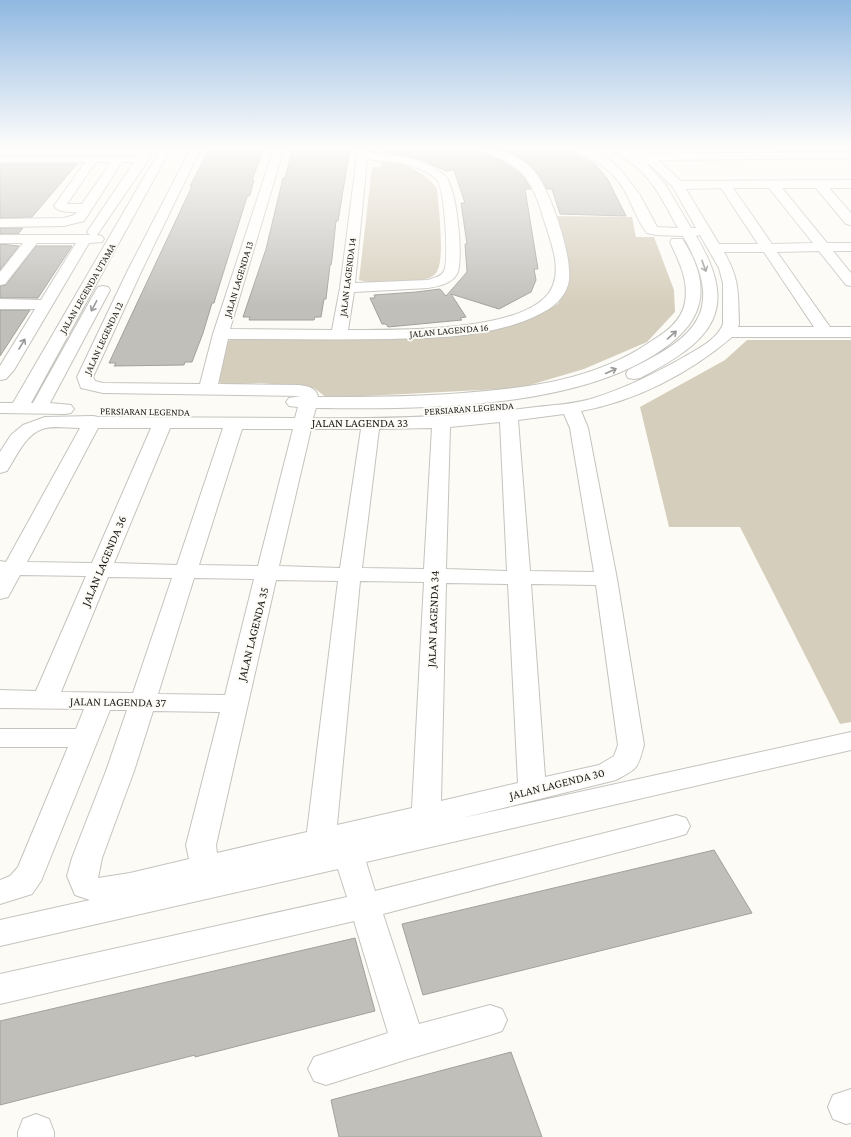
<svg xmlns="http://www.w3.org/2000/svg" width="851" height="1137" font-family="'Crimson Pro',serif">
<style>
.green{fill:#d6cebc}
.building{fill:#c1bfba;stroke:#a2a09b}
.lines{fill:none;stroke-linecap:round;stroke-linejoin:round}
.minor-casing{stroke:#c5c3be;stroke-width:2}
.minor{fill:#fff;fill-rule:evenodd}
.oneway{stroke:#999998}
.labels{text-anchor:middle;stroke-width:4;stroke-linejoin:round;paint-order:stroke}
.far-street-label{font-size:10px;fill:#1d1c1b;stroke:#fdfbf6}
.street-label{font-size:12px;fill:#1d1c1b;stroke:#fdfbf6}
</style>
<rect width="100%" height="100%" fill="#fdfbf6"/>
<!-- green -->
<g class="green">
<path d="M382,160c25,5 38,8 55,28 1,16 9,73 -1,85 -7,9 -24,8 -34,9 -15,0 -29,2 -43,-2l13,-113h10z"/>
<path d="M552,216l80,1 4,20h18l20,53 1,22 -28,30 -63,27 -64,19 -193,10 -13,-10 -53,-5 -39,2 -5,-6 11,-38 8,-3h181l67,-6 33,-10 41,-18 11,-19z"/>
<path d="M747,340h104v382l-11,2 -100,-197h-71l-29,-120 85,-47z"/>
</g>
<!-- building -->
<g class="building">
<path d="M210,148h54l-12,32h2l-4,15 -3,2 -31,99 -2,7h-2l-9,30 -11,29h-7l-1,3 -70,1 2,-3h-7l83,-177h-2z"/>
<path d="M293,148h57l-12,73h-2l-4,38 -1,6h-1l-4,34h-2l-3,18h-6l-1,3h-65l1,-3h-7l23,-68 17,-71h2z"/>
<path d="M391,148h85l1,3 27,11 18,13 9,14h-6l13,80h-4l2,11 -5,12 -32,17 -48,-15 15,23 -6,1 2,2 -74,7 -2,-3h-4l-12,-26h5l-1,-3 42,-3 24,-3 6,7 21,-24 -2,-28h2l-6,-41h4l-11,-33 -8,1 -26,-12 -30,-6z"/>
<path d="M493,148h71l8,3 23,13 12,14 19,38 -66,-2 -8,-25h-5l-12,-19 -6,-6 -13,-9z"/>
<path d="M0,164h77l-45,53 -32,1z"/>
<path d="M0,228h23l-5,6h-18z"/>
<path d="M0,244l19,2 -19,24z"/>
<path d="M36,246h36l-34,52h-38v-12l6,-1z"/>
<path d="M0,310h30l-30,46z"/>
<path d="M714,850l38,63 -329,82 -21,-71z"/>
<path d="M355,938l20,73 -180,46v-2l-195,50v-84z"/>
<path d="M511,1052l31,85h-203l-8,-37z"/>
</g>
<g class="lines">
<defs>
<g id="minor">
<path d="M143,148l10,1 -4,10 -52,76 5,1 2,3 -2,3 -13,1 -75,127 -8,9 -6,1v-14l35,-57h-35v-10l41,1 35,-57h-39l-32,41 -5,1v-13l23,-29h-23v-8h90l-3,-3 47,-70h-12l-38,59 -20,5 -64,1v-8l64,-1 10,-3 3,-3c-8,0 -18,1 -23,-6l31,-44h-85v-6h138zM96,162h15l-29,42h-15z"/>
<path d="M161,148h10l-140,255h2l63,-113 2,-3 5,-1 5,1 2,3 -60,113 21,2 3,4 -3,4 -6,1 -65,-1v-10h13z"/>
<path d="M191,148h10l-60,124 -48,105 2,4 8,2 97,1 13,-50 61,-186h10l-54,181 102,1 8,-42 18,-140h10v4c26,3 58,5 77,24 12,11 19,84 12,98 -6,10 -18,12 -29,14l-74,4 -6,38c42,0 188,4 205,-45 8,-20 -3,-45 -9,-65 -13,-44 -22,-55 -66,-70l-1,-2c21,0 42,6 57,23 16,18 41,90 34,114 -4,14 -16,23 -28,29 -46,23 -99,24 -149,25 -54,1 -109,0 -163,0l-10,45 81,1c8,1 18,3 19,12 49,0 97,0 145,-4 65,-5 132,-13 187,-51 15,-9 32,-21 35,-40 4,-21 -6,-41 -15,-60l2,-3h10c23,34 28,69 -4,98 -82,74 -257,72 -362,71l-3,10c72,1 144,-1 215,-10 22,-3 45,-3 66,-10 31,-10 60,-24 88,-40 14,-8 35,-18 41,-34v-41l-4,-15 -19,-33 -4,1c46,76 14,106 -56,142l-6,1 -6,-1 -2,-4 2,-4c69,-33 98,-59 55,-134l-27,-1 -9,-2c-14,-18 -17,-41 -35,-59 -7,-8 -31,-21 -34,-26h13l15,9 14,12 20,26 17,32 21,1c-20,-36 -29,-59 -68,-78l-1,-2h28l10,6 204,-2v6l-193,2 23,21 170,-1v8h-22l22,25v12l-5,-1 -30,-36h-34l45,55h24v8h-18l18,22v13l-5,-1 -27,-34 -42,1 53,75h21v10h-119c-42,36 -96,64 -151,74l7,17 29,151 27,166c-7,25 -6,23 -28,35l-154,38 389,-86v18l-485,112 9,29 301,-76 10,3 4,8 -4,8 -10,3 -293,77 36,110 71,-19 12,4 5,11 -5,11 -12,4 -82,24 -82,26 -12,-4 -6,-12 6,-12 74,-24 -34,-112 -354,83v-30l347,-77 -9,-28 -338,77v-26l90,-20 -15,-5 -8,-19 5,-18 34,-87 21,-61h-17l-69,171 -9,13 -32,10v-24l10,-4 8,-9 50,-120h-68v-18h76l8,-20 -84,-1v-18l36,1 50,-115 -66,-1 -12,22 -8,2v-38l6,1 74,-134c-11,0 -24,-2 -34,0 -20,4 -29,28 -39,43l-7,2v-21l11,-17 12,-10 22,-8 48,-1 5,1 197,1 3,-11 -9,-1 -3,-4 3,-4 12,-2 -198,-3 -22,-5 -4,-11 50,-105zM367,159c22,3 54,4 70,21 8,10 12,80 7,91 -3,6 -11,7 -16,9l-73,3zM646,163l3,1 24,23 23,41h-5l-26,-44zM721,188l37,56h-39l-33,-55zM733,188h36l44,55 -41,1zM724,252h40l50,75h-76l1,-3c-1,-31 1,-44 -15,-72zM564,414l6,14 24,144 -64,-1 -12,-151zM500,422l7,149 -61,-2 4,-142zM98,428h53l-59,135 -65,-1zM170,428h53l-46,137 -63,-2zM432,428l-8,141 -62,-1 17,-139zM242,429h51l-35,137 -59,-1zM311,429h50l-21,139 -61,-2zM108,577l64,1 -39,115 -72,-1zM194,578l60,1 -29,116 -67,-1zM276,580l62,1 -31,251 -90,21 -1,-8zM360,581l64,1 -12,226 -75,17zM446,583l62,1 10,199 -77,18zM531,584l65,1 22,160 -4,11 -15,9 -54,12zM153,711l67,1 -34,133 3,14 -59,14 -32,5 4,-20 32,-87z"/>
<path d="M851,1089v34l-5,1 -13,-5 -5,-12 5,-12z"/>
<path d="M36,1114l13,5 5,13v5h-36v-5l5,-13z"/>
</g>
</defs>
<!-- minor casing -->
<use href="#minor" class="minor-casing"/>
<!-- minor -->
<use href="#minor" class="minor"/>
</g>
<!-- one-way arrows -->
<defs><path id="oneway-shaft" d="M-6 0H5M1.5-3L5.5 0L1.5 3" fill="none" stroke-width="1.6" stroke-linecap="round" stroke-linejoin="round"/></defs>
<g class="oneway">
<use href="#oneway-shaft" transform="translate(704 266) rotate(70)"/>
<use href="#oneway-shaft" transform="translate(94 306) rotate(118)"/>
<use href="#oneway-shaft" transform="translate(672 335) rotate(-41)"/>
<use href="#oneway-shaft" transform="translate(22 344) rotate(-59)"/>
<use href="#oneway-shaft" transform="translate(611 371) rotate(-24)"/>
</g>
<!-- sky -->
<linearGradient id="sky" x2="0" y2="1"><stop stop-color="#90b8e1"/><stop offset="0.48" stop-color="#fefdfb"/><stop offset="1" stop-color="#fefdfb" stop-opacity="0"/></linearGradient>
<rect width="851" height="307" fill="url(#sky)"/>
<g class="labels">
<!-- far-street labels -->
<g class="far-street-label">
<text transform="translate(347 277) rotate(-83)" y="4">JALAN LAGENDA 14</text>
<text transform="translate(238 279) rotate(-73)" y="4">JALAN LAGENDA 13</text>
<text transform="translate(87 288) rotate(-60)" y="4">JALAN LEGENDA UTAMA</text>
<text transform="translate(449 330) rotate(-5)" y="4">JALAN LAGENDA 16</text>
<text transform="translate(103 338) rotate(-65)" y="4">JALAN LEGENDA 12</text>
<text transform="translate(469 408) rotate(-4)" y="4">PERSIARAN LEGENDA</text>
<text transform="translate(145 411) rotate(1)" y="4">PERSIARAN LEGENDA</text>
</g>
<!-- street labels -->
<g class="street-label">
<text x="360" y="427">JALAN LAGENDA 33</text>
<text transform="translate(104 561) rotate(-67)" y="4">JALAN LAGENDA 36</text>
<text transform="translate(433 619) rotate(-88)" y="4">JALAN LAGENDA 34</text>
<text transform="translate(253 634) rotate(-76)" y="4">JALAN LAGENDA 35</text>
<text transform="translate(118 702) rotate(1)" y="4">JALAN LAGENDA 37</text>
<text transform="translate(557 784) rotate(-14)" y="4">JALAN LAGENDA 30</text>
</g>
</g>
</svg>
